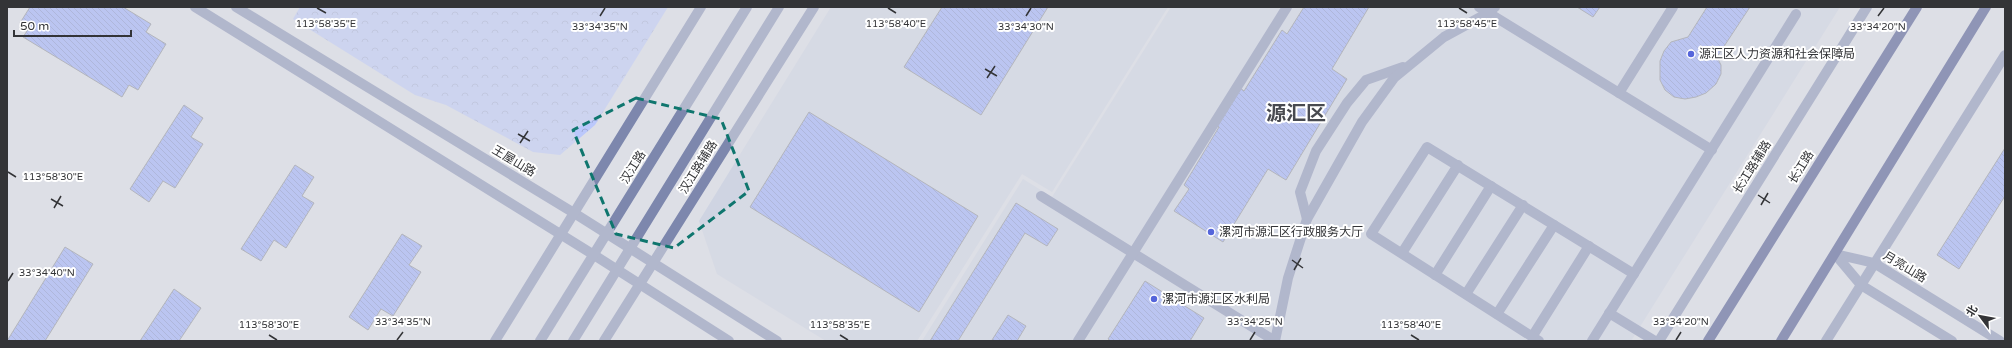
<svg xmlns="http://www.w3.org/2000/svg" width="2012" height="348" font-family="'Varela Round','Noto Sans SC',sans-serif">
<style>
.built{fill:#cfd4e2}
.forest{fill:url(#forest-crowns)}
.building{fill:url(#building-back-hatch);stroke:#82848a}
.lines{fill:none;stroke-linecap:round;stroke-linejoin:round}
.minor{stroke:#7d87ad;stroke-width:10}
.major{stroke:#323c7d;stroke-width:10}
.marked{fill:none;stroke:#0f766e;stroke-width:3;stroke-dasharray:8 5;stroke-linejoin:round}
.ticks{fill:none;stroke:#333437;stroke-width:1.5}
.poi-dot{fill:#5565db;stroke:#fff;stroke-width:1.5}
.labels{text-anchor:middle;stroke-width:4;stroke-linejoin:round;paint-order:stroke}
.poi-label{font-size:12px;fill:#333437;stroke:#fff;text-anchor:start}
.street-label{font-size:12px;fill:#333437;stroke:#fff}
.town-label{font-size:20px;font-weight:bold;fill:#484a50;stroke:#fff}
.ticks-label{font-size:10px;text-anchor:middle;fill:#333437;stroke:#fff;stroke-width:4;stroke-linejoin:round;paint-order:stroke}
</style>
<defs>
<pattern id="forest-crowns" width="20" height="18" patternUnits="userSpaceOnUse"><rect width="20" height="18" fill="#bbc8fb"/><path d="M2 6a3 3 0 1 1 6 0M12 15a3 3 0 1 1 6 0" fill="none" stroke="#a1acd8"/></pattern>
<pattern id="building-back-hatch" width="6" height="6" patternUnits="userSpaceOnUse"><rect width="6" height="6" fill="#92a6fe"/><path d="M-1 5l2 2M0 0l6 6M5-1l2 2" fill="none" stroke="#7888ce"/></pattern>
</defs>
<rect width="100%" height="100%" fill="#dddfe6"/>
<!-- built -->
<g class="built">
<path d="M831,7h337l-116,185 -30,-18 -105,167h-91l-109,-67 -18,-53z"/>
<path d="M1171,7h669l-209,334h-709l101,-162 29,18z"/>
</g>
<!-- forest -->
<path class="forest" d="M300,7h368l-73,118 -35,30 -27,-3 -87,-47 -31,-10 -122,-76z"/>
<!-- building -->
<g class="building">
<path d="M30,7h93l28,17 -5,8 20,12 -28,46 -9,-5 -7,12 -99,-60 6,-9 -9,-5z"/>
<path d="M942,7h106l-67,108 -77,-48z"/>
<path d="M1304,7h65l-37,62 15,10 -61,101 -18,-11 -45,73 -49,-31 15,-22 -5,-4 35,-58 -4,-3 24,-37 5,4 38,-61 5,4z"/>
<path d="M1577,7h23l-7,10z"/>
<path d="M1707,7h43l-33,50 4,8v9l-5,10 -10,9 -10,4 -11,2 -11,-2 -9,-7 -5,-10v-19l4,-10 7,-9 17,-5z"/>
<path d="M184,105l19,13 -12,19 12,7 -28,44 -12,-7 -14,21 -19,-13z"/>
<path d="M809,112l169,104 -59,96 -169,-105z"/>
<path d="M2005,148v48l-46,73 -22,-14z"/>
<path d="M295,165l19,12 -12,19 12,7 -28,45 -12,-8 -13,21 -20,-12z"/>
<path d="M1016,203l42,26 -11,17 -22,-13 -67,108h-28z"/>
<path d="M402,234l20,12 -13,19 12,7 -28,44 -12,-7 -13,21 -19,-13z"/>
<path d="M65,247l28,17 -48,77h-38z"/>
<path d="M1145,281l59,37 -14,23h-79l-3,-2z"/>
<path d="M174,289l27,19 -22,33h-39z"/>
<path d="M1008,315l18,11 -9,15h-23l-2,-1z"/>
</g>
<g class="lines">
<!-- minor -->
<g class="minor">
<path d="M195,7l399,248 135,86"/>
<path d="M236,7l338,206 203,128"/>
<path d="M1479,7l233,143"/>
<path d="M1619,93l54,-86"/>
<path d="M1041,196l234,145"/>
<path d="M1307,219l-7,-27 16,-41 31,-48 19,-23 37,-13"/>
<path d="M1402,253l56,-88"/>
<path d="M1835,254l39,9 126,78"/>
<path d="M1835,254l26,31 91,56"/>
<path d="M1435,275l56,-89"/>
<path d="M1466,294l57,-89"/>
<path d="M1609,313l46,28"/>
<path d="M1497,314l57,-89"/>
<path d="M1532,337l57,-91"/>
<path d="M495,341l206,-334"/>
<path d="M540,341l207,-334"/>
<path d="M573,341l206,-334"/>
<path d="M604,341l210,-334"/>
<path d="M1078,341l209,-334"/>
<path d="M1275,341l13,-63 19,-59 55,-97 32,-44 50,-41 44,-24 7,-6"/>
<path d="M1539,341l-168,-107 56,-87 207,127"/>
<path d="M1592,341l204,-327"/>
<path d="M1659,341l208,-334"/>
<path d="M1826,341l179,-286"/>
</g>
<!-- major -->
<g class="major">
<path d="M1708,341l209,-334"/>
<path d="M1781,341l205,-334"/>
</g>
</g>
<!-- marked area -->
<path d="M0 0H2012V348H0ZM636,98l85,21 28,72 -75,57 -58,-14 -43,-104z" fill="#dddfe6" fill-opacity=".55" fill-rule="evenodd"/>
<path class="marked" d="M636,98l85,21 28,72 -75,57 -58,-14 -43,-104z"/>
<!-- ticks -->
<path class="ticks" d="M317,8l9,5M888,8l8,5M1459,8l8,5M600,16l5,-8M1026,16l5,-8M1878,16l6,-8M985,69l12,7M987,78l8,-12M518,134l12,7M520,143l8,-12M8,172l8,5M1758,195l12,8M51,199l12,7M1761,205l7,-12M54,208l7,-12M1292,260l11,8M1294,270l7,-12M8,281l5,-8M269,335l8,5M840,335l8,5M1411,335l8,5M397,340l6,-8M1250,340l5,-8M1676,340l5,-8"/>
<!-- markers -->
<g class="poi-dot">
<circle cx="1691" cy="54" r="4"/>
<circle cx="1211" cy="232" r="4"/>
<circle cx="1154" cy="299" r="4"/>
</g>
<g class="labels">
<!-- poi labels -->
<g class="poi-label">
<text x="1699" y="58">源汇区人力资源和社会保障局</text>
<text x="1219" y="236">漯河市源汇区行政服务大厅</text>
<text x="1162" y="303">漯河市源汇区水利局</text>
</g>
<!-- street labels -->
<g class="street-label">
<text transform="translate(514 161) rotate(31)" y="4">王屋山路</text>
<text transform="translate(633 167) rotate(-58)" y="4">汉江路</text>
<text transform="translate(698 167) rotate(-58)" y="4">汉江路辅路</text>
<text transform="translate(1752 167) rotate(-58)" y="4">长江路辅路</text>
<text transform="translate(1801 167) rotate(-58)" y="4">长江路</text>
<text transform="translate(1905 267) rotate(31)" y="4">月亮山路</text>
</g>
<!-- town labels -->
<g class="town-label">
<text x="1296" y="120">源汇区</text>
</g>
</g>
<g class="ticks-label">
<text x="326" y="27">113°58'35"E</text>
<text x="896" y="27">113°58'40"E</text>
<text x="1467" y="27">113°58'45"E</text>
<text x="600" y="30">33°34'35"N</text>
<text x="1026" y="30">33°34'30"N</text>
<text x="1878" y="30">33°34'20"N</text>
<text x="53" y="180">113°58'30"E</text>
<text x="47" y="276">33°34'40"N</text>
<text x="403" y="325">33°34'35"N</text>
<text x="1255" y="325">33°34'25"N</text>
<text x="1681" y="325">33°34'20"N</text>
<text x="269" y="328">113°58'30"E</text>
<text x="840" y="328">113°58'35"E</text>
<text x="1411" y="328">113°58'40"E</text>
</g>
<!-- border -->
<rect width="2012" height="348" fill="none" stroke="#333437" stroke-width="16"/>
<!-- north arrow -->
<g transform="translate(1980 316) rotate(302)" stroke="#ffffff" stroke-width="3" paint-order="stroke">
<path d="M0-3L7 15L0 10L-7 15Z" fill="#333437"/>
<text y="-6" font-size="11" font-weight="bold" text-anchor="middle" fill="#333437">北</text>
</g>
<!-- scale -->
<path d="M14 30v6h117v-6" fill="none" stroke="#333437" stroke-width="2"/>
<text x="20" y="30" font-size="12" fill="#333437" stroke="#ffffff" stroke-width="3" paint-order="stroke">50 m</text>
</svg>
